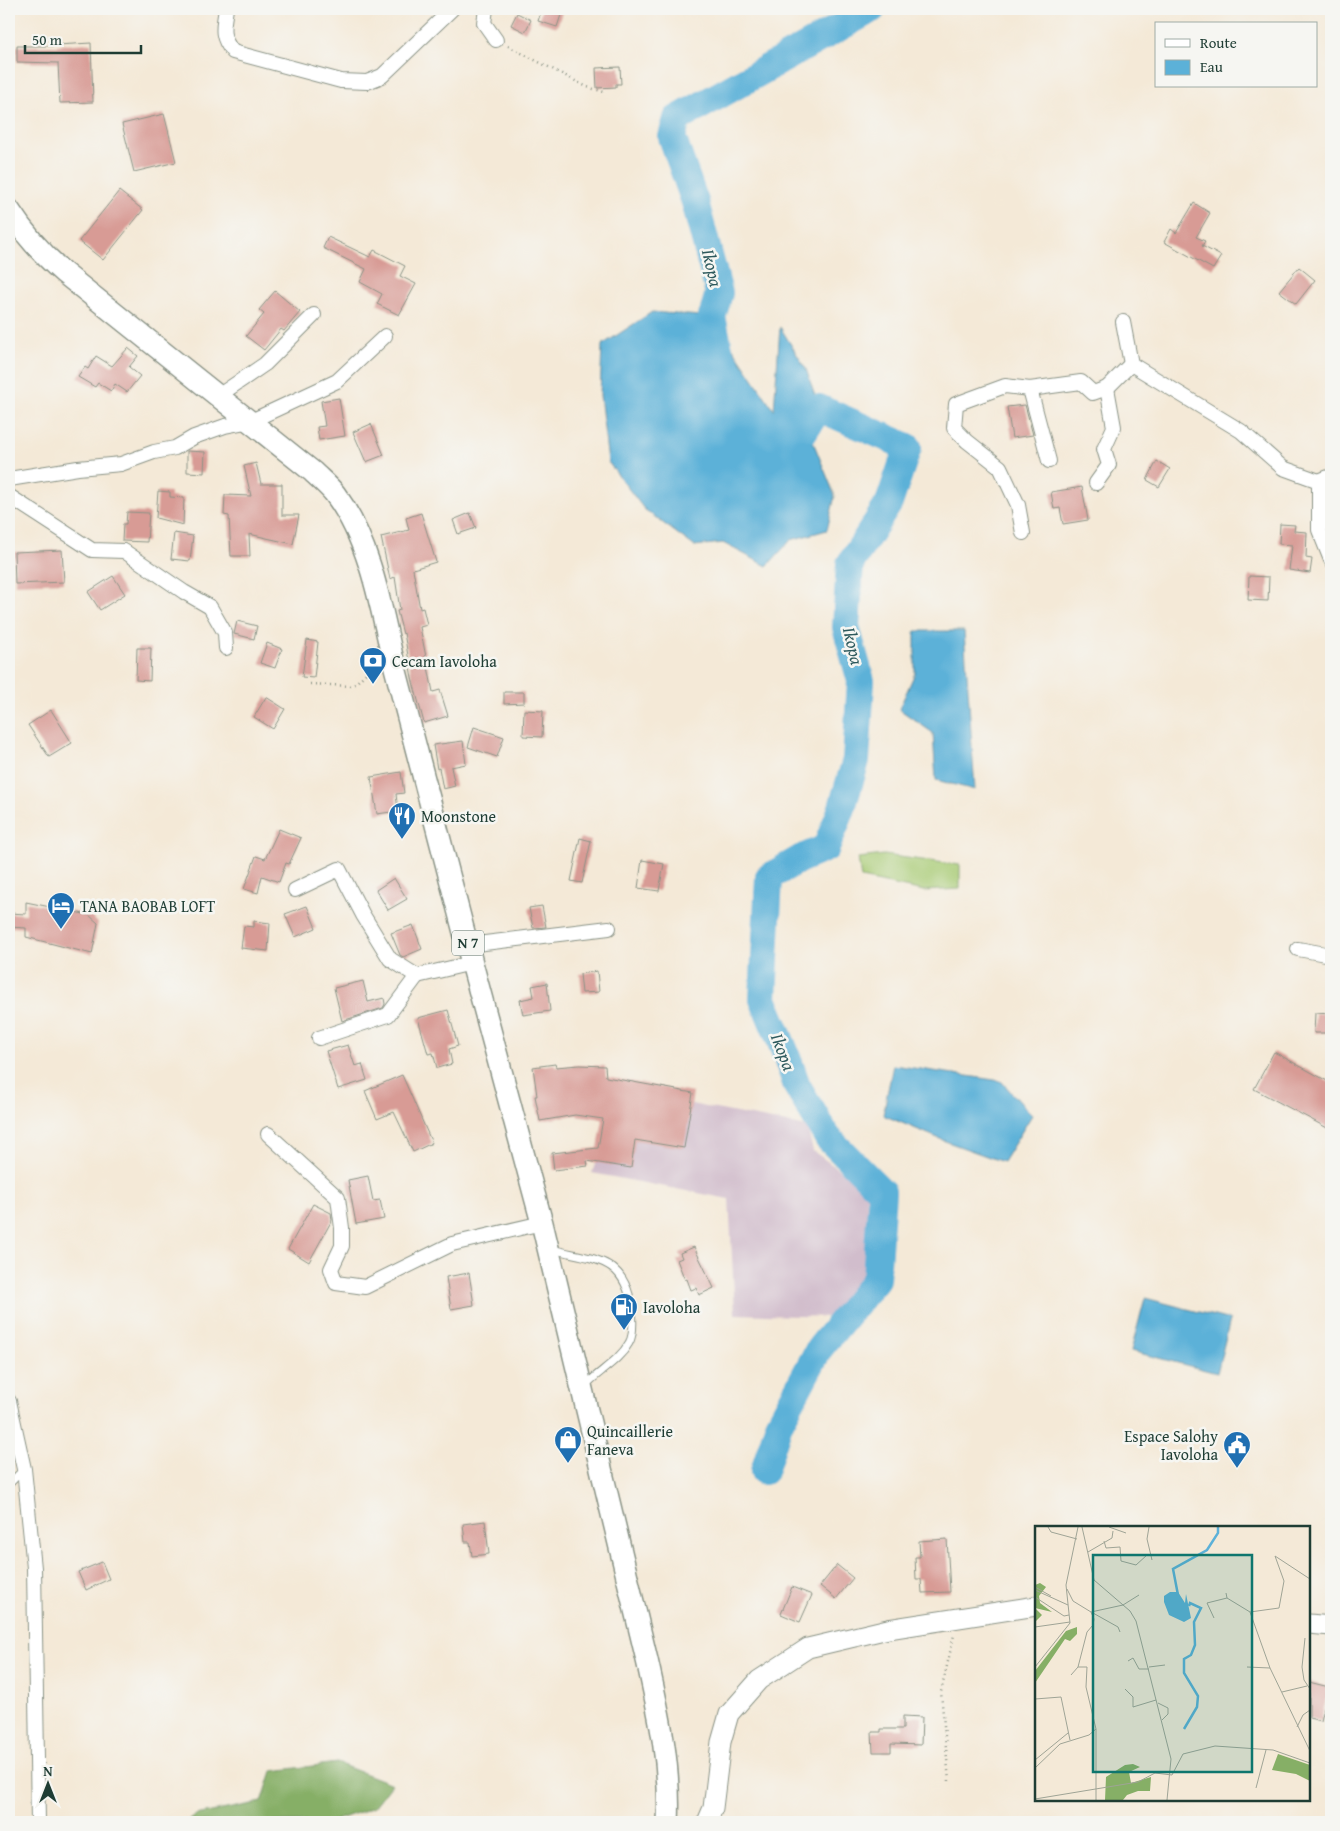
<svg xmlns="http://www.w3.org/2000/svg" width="1340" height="1831" font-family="'Gentium Book Plus',serif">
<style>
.industrial{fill:#d1bdcc}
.green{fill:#a8cb74;stroke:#648454}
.forest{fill:#86af66;stroke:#52764d}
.water{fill:#5cb1d8;stroke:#3e7786}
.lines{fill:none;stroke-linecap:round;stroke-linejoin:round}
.river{stroke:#5cb1d8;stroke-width:28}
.building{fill:#d89b95}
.lane-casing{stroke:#8a9386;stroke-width:9}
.street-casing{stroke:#8a9386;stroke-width:16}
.secondary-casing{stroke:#8a9386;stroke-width:21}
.primary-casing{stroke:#8a9386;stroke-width:24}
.path{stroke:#8a9386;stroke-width:2.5;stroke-dasharray:1 4;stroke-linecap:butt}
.lane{stroke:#fff;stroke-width:7}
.street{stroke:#fff;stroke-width:14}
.secondary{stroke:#fff;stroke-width:19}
.primary{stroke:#fff;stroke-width:21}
.labels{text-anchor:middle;stroke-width:5;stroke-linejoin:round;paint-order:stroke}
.shield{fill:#f6f6f2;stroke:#60746d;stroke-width:1}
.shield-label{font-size:15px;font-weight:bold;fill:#1f3d34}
.poi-label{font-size:16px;fill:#1f3d34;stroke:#f6f6f2;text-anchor:start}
.water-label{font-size:18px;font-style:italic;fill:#2e5a5d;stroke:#f6f6f2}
.inset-river{fill:none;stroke:#5cb1d8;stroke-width:2.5}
.inset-road{fill:none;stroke:#9fa496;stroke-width:1}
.view{fill:#0f766e;fill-opacity:0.15;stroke:#0f766e;stroke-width:2.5}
.inset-edge{fill:none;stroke:#1f3d34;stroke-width:2.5}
</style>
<rect width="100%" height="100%" fill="#f6f6f2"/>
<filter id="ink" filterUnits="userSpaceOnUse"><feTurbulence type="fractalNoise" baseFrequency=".02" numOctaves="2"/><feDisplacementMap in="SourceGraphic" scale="10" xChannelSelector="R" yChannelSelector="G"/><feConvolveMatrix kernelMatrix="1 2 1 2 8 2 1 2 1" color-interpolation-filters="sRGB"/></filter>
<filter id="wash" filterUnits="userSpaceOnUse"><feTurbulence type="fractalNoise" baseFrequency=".0096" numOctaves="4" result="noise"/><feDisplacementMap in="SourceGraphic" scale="20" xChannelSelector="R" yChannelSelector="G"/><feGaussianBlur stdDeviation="1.12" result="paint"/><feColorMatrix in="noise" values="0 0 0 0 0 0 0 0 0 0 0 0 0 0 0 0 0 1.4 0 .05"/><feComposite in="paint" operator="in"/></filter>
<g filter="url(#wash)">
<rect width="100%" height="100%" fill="#f4e9d7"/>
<!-- industrial -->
<path class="industrial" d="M620,1090l187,37 6,24 54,39 -1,81 -34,46 -97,-3 -6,-115 -137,-26z"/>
<!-- green -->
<path class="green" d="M884,855l76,10v24l-36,2 -63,-13 -3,-20z"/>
<!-- forest -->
<path class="forest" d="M337,1763l55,21 -18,23 -43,15h-145l10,-7 66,-13 10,-31z"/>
<!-- water -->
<g class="water">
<path d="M652,312l60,5 62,93 6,-83 26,42 13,39 -7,31 23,57 -8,34 -36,10 -24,26 -44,-23 -29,3 -50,-37 -36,-47 -8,-67 2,-50z"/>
<path d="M915,631h49l11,159 -39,-10 -3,-47 -34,-24 16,-36z"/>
<path d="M893,1065l108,16 31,34 -29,47 -58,-21 -62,-26z"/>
<path d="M1145,1298l85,22 -13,53 -86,-22z"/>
</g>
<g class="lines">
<!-- river -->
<g class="river">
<path d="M720,354l-8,-37 7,-24 -24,-91 -23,-65 5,-18 195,-110"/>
<path d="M764,1471l15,-47 40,-75 57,-70 6,-87 -54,-54 -31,-52 -11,-32 -23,-55 6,-122 31,-18 26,-11 15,-37 15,-51 5,-79 -15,-54 4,-63 39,-61 19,-56 -89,-39 -20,31"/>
</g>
</g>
<g id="blocks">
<!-- building -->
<g class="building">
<path d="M542,9h21l-6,18 -19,-6z"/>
<path d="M517,13l14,7 -6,12 -14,-7z"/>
<path d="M91,43l2,59 -33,1 -2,-40 -41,-1v-16h40v-1z"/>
<path d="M620,67l1,17h-5v3l-19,1 -1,-20z"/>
<path d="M164,114l12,48 -42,10 -12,-48z"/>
<path d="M119,191l24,19 -40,50 -24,-19z"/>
<path d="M1194,203l16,10 -14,24 9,4 -3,5 19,10 -8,13 -49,-27 7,-13 5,4z"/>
<path d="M328,237l42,20 4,-7 31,16 -5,10 16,8 -17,31 -22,-11 5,-10 -22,-12 6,-13 -43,-21z"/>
<path d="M1299,267l16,13 -19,24 -17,-13z"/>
<path d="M275,291l25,21 -16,19 -3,-2 -17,21 -18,-14 18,-22 -5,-4z"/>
<path d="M128,348l10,8 -9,11 11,9 -13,16 -12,-8 -4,7 -13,-8 -3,4 -17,-10 7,-10 3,2 8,-13 16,10z"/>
<path d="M339,398l6,38 -26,4 -2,-13 8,-1 -4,-25z"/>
<path d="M1025,405l8,30 -21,3 -5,-31z"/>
<path d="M371,424l13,31 -18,7 -13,-30z"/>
<path d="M187,451l18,1 -1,21 -17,-1z"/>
<path d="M1157,461l13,8 -11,18 -12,-7z"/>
<path d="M256,463l5,21h21v31h17l-6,29 -44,-10 1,22h-19l-2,-40 -5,-1 1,-20 26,1 -7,-30z"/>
<path d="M1082,487l6,33 -25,4 -3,-16 -6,1 -3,-17z"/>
<path d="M158,491l12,1v5l14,1 -1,27 -27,-7z"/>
<path d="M127,512l22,1 -2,29 -25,-1 1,-17h3z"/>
<path d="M421,513l15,49 -23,7 7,40 3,-1 4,17 -7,2 13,65 7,-2 8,26 -24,7 -12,-45 -8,-45 -1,1 -6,-23 3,-1 -5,-33 -5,2 -9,-42 28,-7 -3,-12z"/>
<path d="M470,513l6,15 -18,6 -5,-14z"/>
<path d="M1280,524l15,1 -1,6 13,1 -1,26 6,1 -2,14 -21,-3 3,-25 -13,-1z"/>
<path d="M174,533l19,3 -3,25 -19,-2z"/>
<path d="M62,550l2,32 -49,2 -1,-32z"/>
<path d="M113,576l12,18 -25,16 -12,-18z"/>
<path d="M1249,576l20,1 -1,24 -20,-1z"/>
<path d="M237,621l20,5 -3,13 -20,-5z"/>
<path d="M307,640l11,2 -4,36 -12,-1z"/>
<path d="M267,643l15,6 -7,19 -15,-5z"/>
<path d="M137,648h14l-1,33 -14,-1z"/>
<path d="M504,692h20v11l-20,1z"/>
<path d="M266,697l19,12 -12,20 -19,-12z"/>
<path d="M51,710l21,33 -23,14 -21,-32z"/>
<path d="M524,710l19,1 -1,26 -19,-1z"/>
<path d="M474,727l30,10 -7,20 -29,-10z"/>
<path d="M463,741l3,23 -15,3 4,19 -12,3 -4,-21 -2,1 -4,-24z"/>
<path d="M401,772l3,21 -8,1 2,17 -21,3 -6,-37z"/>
<path d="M279,829l22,9 -12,26 -3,-1 -7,19 -17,-6 -4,17 -14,-4 12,-33 9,3z"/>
<path d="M580,838l11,3 -9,42 -11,-2z"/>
<path d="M642,860l22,4 -5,27 -21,-3z"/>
<path d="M394,878l13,21 -19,11 -12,-20z"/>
<path d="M26,902l63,13 9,8 -6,31 -66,-17v-9l-17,-1v-14l17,1z"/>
<path d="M307,906l9,22 -21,9 -10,-23z"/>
<path d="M542,906l4,21 -13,1 -4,-20z"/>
<path d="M254,921l16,2 -2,28 -27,-3 3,-22 10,1z"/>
<path d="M413,925l9,24 -19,8 -3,-2 -9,-22z"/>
<path d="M597,971l2,21 -17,1 -2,-19z"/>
<path d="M363,981l5,21 16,-4 1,6 -2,4 -41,13 -8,-33z"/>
<path d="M547,983l3,28 -27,4 -3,-15 14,-3 -2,-11z"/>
<path d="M448,1010l10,36 -9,3 3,15 -15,4 -4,-15 -5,1 -10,-36z"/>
<path d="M1315,1013l16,1v19h-17z"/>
<path d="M348,1045l7,21 7,-2 5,16 -29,9 -12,-38z"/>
<path d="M1274,1052l57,31v47l-77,-41z"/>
<path d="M555,1064l1,3 23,-2 26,1 1,11 87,16 -9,55 -49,-8 -4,28 -44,-7 1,5 -34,4 -2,-17 46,-5 5,-29 -28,-4 -35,6 -5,-25h2l-4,-29z"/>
<path d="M402,1075l30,68 -19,9 -19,-40 -17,7 -12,-28z"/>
<path d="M368,1176l5,25 7,-1 4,19 -28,5 -8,-44z"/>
<path d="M313,1204l18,9 1,7 -23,42 -21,-13z"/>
<path d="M694,1247l20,41 -15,7 -3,-7 -5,2 -4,-11 -2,1 -8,-20 5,-2 -2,-5z"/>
<path d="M469,1273l5,32 -23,4 -5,-32z"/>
<path d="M485,1521l4,33 -17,2 -2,-14h-5l-2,-18z"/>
<path d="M947,1539l3,53 -28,1 -1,-14h-5l-1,-22h5l-1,-16z"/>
<path d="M102,1562l7,17 -23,11 -8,-18z"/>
<path d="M837,1565l16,13 -17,21 -16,-13z"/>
<path d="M792,1587l20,8 -12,27 -19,-8z"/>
<path d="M1309,1682l20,5 -8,34 -12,-3z"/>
<path d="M903,1716l19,1 -1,28 -30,-1v8h-18l-1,-20h9v-3h22z"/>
</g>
</g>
</g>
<g filter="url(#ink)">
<use href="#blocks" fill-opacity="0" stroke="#8a9386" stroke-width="1"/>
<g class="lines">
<defs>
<g id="lane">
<path d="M551,1249c43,11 74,7 81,60 1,10 2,26 -3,34 -10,18 -30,28 -44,43"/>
<path d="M9,1484l14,-14"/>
</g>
<g id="street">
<path d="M226,9c-3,19 -6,27 7,43l108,29 26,1 15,-6 70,-67"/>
<path d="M486,9l-2,14 12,17"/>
<path d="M1123,322l8,42 110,67 42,37 36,13v49l12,30"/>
<path d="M1030,389l19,72"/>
<path d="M218,396l47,-32 49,-49"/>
<path d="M9,479l69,-11 43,-4 33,-12 21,-4 19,-11 31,-11 26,-5 86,-40 48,-45"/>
<path d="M1319,481l12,-5"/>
<path d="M1096,483l13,-18 -5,-16 10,-22 -7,-39"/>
<path d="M9,496l83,54 32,1 60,41 26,15 15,26 1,15"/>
<path d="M1023,533l-5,-28 -18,-38 -33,-26 -13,-13 2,-24 49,-18 25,3 51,-7 12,11 14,-5 24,-24"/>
<path d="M295,890l44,-21 24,46 27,44 27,17 55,-13"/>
<path d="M468,945l141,-17"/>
<path d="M1298,949l33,6"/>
<path d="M319,1038l69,-23 29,-39"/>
<path d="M268,1134l70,64 4,30v18l-11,23 5,14 29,4 87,-43 90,-21"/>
<path d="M9,1401l15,68 10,99 4,254"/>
</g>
<g id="secondary">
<path d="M1309,1624l22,2"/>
<path d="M707,1822l6,-14 8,-66 8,-28 30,-34 49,-32 80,-19 148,-23"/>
</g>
<path id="primary" d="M9,210c16,25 33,44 55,63l249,199c7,7 16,14 22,22 34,46 45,107 57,162l80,307 70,260 105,437c12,53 24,107 21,162"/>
</defs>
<!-- lane casing -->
<use href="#lane" class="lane-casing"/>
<!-- street casing -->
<use href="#street" class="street-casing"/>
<!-- secondary casing -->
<use href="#secondary" class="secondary-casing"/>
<!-- primary casing -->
<use href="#primary" class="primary-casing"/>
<!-- path -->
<g class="path">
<path d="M508,46l79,41 17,5"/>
<path d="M310,684l43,2 19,-19 5,-3"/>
<path d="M949,1781l-8,-89 13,-57"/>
</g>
<!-- lane -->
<use href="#lane" class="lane"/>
<!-- street -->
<use href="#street" class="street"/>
<!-- secondary -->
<use href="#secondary" class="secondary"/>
<!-- primary -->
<use href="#primary" class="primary"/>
</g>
</g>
<!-- icons -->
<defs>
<symbol id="bank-pin" viewBox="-11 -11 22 30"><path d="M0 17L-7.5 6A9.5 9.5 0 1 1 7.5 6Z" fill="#1f6fb2" stroke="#f6f6f2"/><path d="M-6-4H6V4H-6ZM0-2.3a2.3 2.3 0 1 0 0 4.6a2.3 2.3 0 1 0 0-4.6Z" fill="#fff"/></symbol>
<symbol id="restaurant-pin" viewBox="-11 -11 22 30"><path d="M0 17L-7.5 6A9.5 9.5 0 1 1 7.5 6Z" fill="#1f6fb2" stroke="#f6f6f2"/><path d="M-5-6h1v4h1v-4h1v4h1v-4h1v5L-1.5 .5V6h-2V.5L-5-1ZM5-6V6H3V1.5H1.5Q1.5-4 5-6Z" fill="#fff"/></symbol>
<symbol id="hotel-pin" viewBox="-11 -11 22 30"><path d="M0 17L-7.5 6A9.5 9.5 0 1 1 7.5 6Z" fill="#1f6fb2" stroke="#f6f6f2"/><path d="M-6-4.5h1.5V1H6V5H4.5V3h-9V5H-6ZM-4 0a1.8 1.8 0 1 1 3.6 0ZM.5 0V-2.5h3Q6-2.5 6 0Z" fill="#fff"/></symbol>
<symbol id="fuel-pin" viewBox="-11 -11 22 30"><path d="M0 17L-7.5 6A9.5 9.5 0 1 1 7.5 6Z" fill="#1f6fb2" stroke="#f6f6f2"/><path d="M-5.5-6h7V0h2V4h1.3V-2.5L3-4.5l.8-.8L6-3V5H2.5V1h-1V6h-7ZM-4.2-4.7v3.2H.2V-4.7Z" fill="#fff"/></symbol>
<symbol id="shop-pin" viewBox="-11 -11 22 30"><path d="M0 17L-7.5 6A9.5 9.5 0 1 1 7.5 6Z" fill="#1f6fb2" stroke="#f6f6f2"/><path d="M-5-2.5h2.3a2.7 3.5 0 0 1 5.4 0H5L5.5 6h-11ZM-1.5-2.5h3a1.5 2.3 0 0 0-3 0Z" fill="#fff"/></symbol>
<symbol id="civic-pin" viewBox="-11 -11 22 30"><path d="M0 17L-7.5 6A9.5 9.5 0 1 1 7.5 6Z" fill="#1f6fb2" stroke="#f6f6f2"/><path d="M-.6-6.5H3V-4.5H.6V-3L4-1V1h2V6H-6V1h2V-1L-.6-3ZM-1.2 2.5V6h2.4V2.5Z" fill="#fff"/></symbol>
</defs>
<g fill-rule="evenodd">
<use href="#bank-pin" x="357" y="645" width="32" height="43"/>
<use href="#restaurant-pin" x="386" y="800" width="32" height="43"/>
<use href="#hotel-pin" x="45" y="890" width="32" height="43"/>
<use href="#fuel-pin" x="608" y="1291" width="32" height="43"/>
<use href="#shop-pin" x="552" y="1424" width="32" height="43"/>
<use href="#civic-pin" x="1221" y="1429" width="32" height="43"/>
</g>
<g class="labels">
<!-- shield labels -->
<rect class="shield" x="452" y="930.5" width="32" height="25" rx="4"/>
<g class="shield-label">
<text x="468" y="948">N 7</text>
</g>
<!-- poi labels -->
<g class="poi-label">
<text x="392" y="667">Cecam Iavoloha</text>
<text x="421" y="822">Moonstone</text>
<text x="80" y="912">TANA BAOBAB LOFT</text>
<text x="643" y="1313">Iavoloha</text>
<text x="587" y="1437">Quincaillerie<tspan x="587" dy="18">Faneva</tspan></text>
<text x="1218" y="1442" text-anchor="end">Espace Salohy<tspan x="1218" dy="18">Iavoloha</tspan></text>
</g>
<!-- water labels -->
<g class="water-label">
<text transform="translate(712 268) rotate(77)" y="6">Ikopa</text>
<text transform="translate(853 646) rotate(77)" y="6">Ikopa</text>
<text transform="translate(783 1052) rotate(69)" y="6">Ikopa</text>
</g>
</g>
<!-- overview -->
<g transform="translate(1035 1526)">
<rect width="275" height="275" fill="#f4e9d7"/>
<path d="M5,57l6,4 -7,9 1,7 12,9 -17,-4 7,7 -7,7v-37zM42,101v7l-7,7 -5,-2 -30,44v-12l31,-40zM243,228l32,11v16l-14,-7 -24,-4zM98,238l7,3 -11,5 2,11 20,-6 -1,14h-12l-11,4 -4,5h-18l1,-23 19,-12z" fill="#86af66"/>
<path d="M135,66h8l7,11 1,-9 5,24 -7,4 -15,-7 -5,-13v-6z" fill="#5cb1d8"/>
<path class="inset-river" d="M143,69l-5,-26 34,-19 11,-17v-6M149,203l13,-22 1,-11 -14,-23v-14l7,-4 4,-10 -1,-23 7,-14 -11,-5 -1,3"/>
<path class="inset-road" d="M13,1l3,5 26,7M47,1l12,53 36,31 6,10 35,138 -4,41M74,1l17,6M114,1l-2,12 5,21M69,15l2,7 14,-1 1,14 15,4 11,-10M53,26l24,-14 1,-7M0,61l16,9M32,63l6,12 18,11 3,7 -1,6 -6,7 -9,35 -7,8M0,64l33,15M191,67l1,5 23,14 20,56 40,83M0,71l29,19 5,-1M56,86l32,-7 16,-10M215,86l29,-4 5,-27 -9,-25 35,23M58,87l25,14 2,5M179,92l-7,-15 20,-5M0,101l35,-5M270,112l-3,29 2,13 6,9M93,135l5,-3 6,11h10M0,141l35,-44 -4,-38 12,-58M43,141h9l-1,20 10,42v71M114,141l16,-2M212,141l23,1M90,163l8,8v10l23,-7M247,166l25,-6M0,173l26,-2 9,43M123,177l10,5v6l-6,6M262,201l6,-12 7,-5M0,234l33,-27M0,242l25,-24 29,-9 7,-6M221,262l10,-38M0,273l103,-17 17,-9 17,2 11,-21 32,-8 58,4 37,13"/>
<path class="view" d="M58,29h159v217h-159z"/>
<rect width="275" height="275" class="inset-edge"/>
</g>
<!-- margin -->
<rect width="1340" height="1831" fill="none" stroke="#f6f6f2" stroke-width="30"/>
<!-- legend -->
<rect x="1155" y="22" width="162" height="65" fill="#f6f6f2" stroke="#a0aca6"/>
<rect x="1165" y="39" width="25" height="8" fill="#ffffff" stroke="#a0aca6"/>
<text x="1200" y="48" font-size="15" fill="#1f3d34">Route</text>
<rect x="1165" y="60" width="25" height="15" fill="#5cb1d8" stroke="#a0aca6"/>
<text x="1200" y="72" font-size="15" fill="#1f3d34">Eau</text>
<!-- north arrow -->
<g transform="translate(48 1784)" stroke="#f6f6f2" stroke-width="4" paint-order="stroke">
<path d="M0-4L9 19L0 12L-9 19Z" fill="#1f3d34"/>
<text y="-8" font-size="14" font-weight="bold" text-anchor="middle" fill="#1f3d34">N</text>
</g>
<!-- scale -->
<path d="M25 45v8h116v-8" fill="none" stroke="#1f3d34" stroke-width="2.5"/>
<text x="32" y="45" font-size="15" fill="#1f3d34" stroke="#f6f6f2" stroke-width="4" paint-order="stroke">50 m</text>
</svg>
